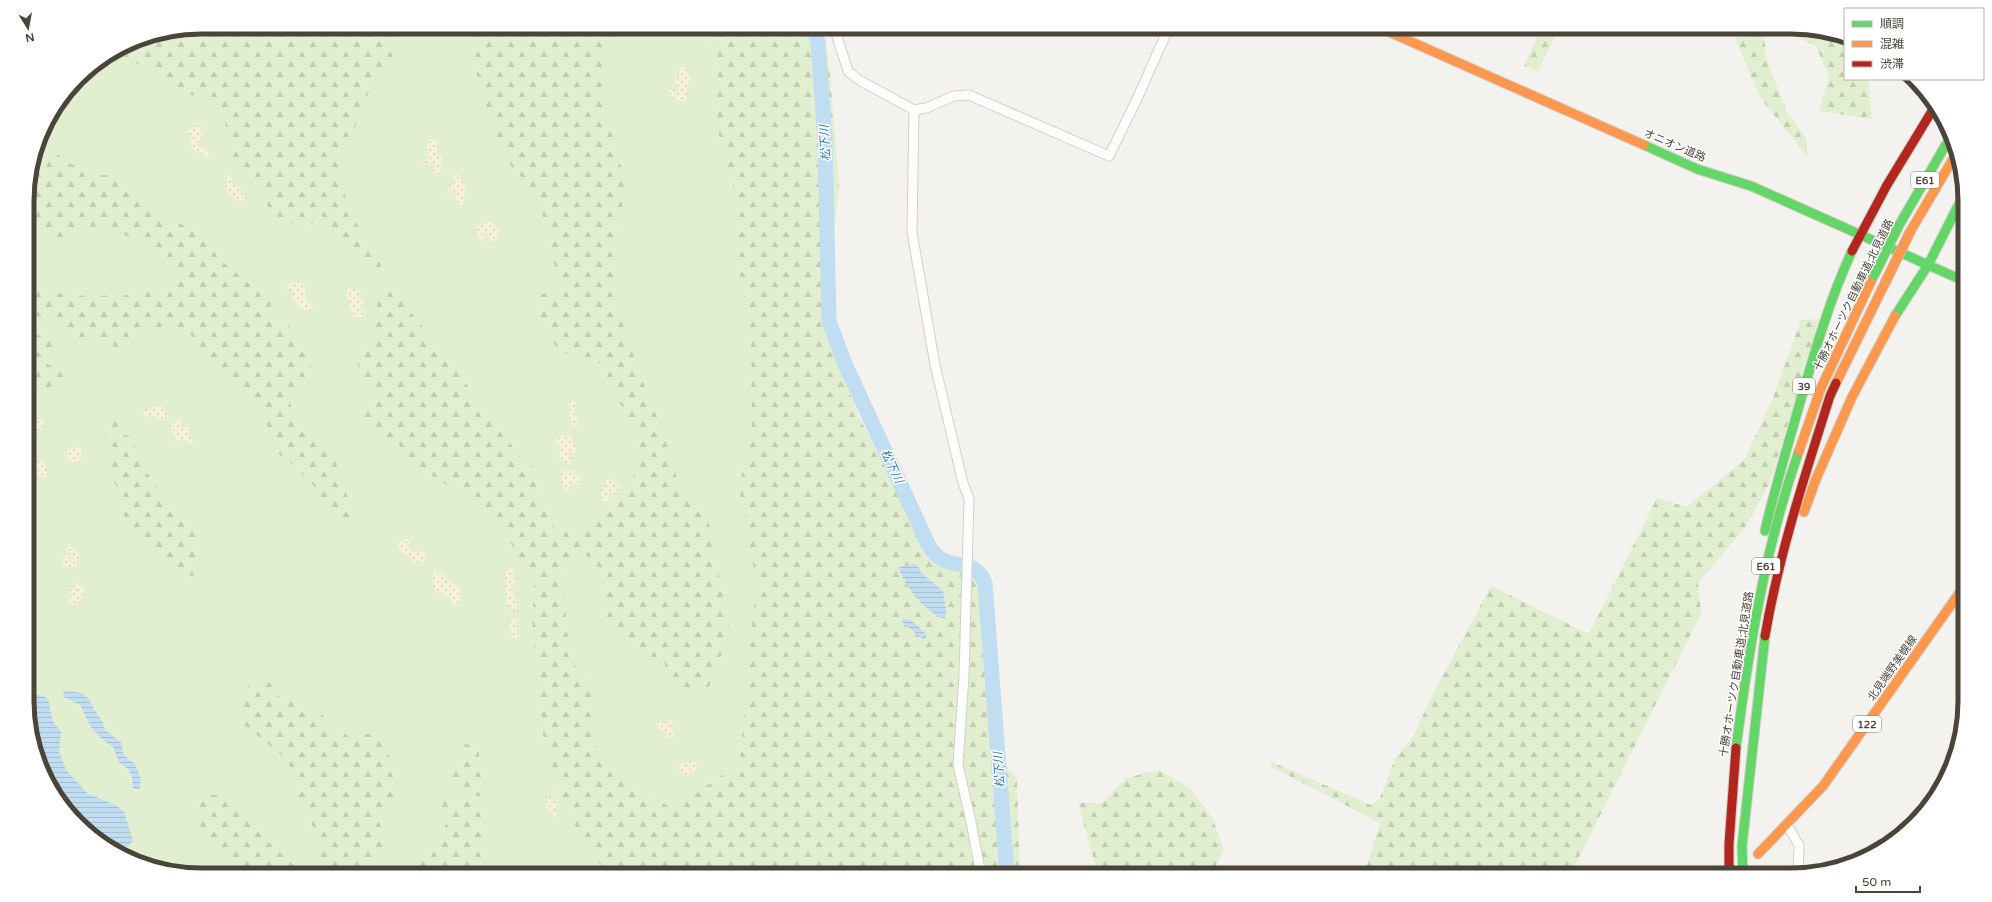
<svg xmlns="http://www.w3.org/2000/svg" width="1992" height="902" font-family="'Varela Round','Noto Sans JP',sans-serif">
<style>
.grass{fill:#e1eecf}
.forest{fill:url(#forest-firs)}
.sand{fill:url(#sand-dots)}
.water{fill:url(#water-rules)}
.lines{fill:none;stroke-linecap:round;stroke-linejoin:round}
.river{stroke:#c0ddf1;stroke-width:15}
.street-casing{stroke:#d2d0cb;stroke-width:11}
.fast-casing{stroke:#d3cfc5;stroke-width:11}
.slow-casing{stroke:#d3cfc5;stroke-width:11}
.jam-casing{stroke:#d3cfc5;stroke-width:11}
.street{stroke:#fdfdfc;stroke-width:9}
.fast{stroke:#63d668;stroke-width:9}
.slow{stroke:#ff974d;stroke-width:9}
.jam{stroke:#b3261e;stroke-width:9}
.fast-bridge-casing{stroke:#ccbfa9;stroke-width:11;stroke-linecap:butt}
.slow-bridge-casing{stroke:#ccbfa9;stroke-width:11;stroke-linecap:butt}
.fast-bridge{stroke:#63d668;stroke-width:9}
.slow-bridge{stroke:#ff974d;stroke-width:9}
.labels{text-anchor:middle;stroke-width:3;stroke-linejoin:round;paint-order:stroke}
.shield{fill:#fff;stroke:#817c74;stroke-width:1}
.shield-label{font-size:10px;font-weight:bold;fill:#4b4439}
.street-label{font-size:11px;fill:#4b4439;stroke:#fff}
.water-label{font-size:12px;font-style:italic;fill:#2e7ab2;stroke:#fff}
.rim{fill:none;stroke:#4b4439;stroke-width:5}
</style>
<defs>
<pattern id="forest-firs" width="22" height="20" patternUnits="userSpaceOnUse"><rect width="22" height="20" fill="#e1eecf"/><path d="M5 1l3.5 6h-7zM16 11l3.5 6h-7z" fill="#c3cdb2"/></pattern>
<pattern id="sand-dots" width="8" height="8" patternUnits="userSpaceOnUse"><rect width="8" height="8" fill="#f7f0da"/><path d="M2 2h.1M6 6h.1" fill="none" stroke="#d5cfbc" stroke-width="1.8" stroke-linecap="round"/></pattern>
<pattern id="water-rules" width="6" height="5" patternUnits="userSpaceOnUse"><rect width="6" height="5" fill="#c0ddf1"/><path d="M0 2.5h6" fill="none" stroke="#a6bfcf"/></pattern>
</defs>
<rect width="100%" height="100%" fill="#f4f2ee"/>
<!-- grass -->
<path class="grass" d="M201,27h554l3,747 -121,101h-436l-67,-13 -39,-23 -32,-32 -23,-39 -11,-44 -2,-535 18,-65 41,-54 49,-30z"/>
<!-- forest -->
<g class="forest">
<path d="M201,27h202l-9,27 -32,49 -7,25 -15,28 1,29 22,53 18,27 -2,12 -37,-33 -8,-15 -13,-14 -16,15 -32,-16 -21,-33 -20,-20 -9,-49 -15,-13 -33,-9 -18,-19 -34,-13 -14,-2 26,-16z"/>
<path d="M472,27h157l-20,17 -9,28 6,42 20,70 -12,64 4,61 23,69 18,40 19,63 29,33 24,122 -12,24 -12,32 -39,-7 -3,-22 -21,-5 -24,-18 -15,-26 -5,-45 -18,-18 -20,25 8,84 25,27 -1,34 4,33 54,43 22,12 66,-47 16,-181 -17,-94 13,-58 -1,-98 -15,-74 -3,-71 -16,-59 1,-71 -17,-29h122l7,46 9,113 -15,137 35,94 77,148 45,1 12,23 11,176 13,13 3,97h-411l-10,-12 -35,-55 -21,-74 -11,-116 3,-36 -25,-40 -45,-46 -46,-28 -24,-27 -29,-12 -9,-14 20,-22 -16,-19 -5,-16 19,-23 3,-46 15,1 47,58 81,110 18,14 4,35 12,22c5,1 10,2 15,1 34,-8 69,-42 69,-79 1,-15 -18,-45 -25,-59 -5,-9 -8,-18 -12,-28 -12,-3 -28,-6 -38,-12 -20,-13 -26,-35 -27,-56l21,-7 4,-6 -12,-30 -4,-28 -12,-34 -28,-31 -25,-68 -8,-34z"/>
<path d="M1542,27h17l-21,44 -14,-5z"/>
<path d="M1733,27h32v28l22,57 19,26 2,20 -48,-61 -23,-54z"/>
<path d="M1776,27h15l54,11v41h23l4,40 -53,-8 10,-34 -13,-31z"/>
<path d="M40,143l48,32h19l26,16 30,25 45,20 11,8 4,18 47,39 3,15 18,11 23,45 -24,31 8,23 20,13 17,22 19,54 -7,14 -21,-18 -10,-23 -18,-19 -19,-15 -17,-39 -23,-28 -24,-18 -25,-36 -20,-8 -29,6 -21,19 -17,-10 -13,2 -13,-4 -10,-12 -17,-8 -22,-3v-25l58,6 47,-1 32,-6 7,-9 2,-18 -47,-26 -28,-10 -19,2 -4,13h-22l-27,-17v-35z"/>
<path d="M1819,319l-49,164 -26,46 -46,54 3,31 -131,261h-206l16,-52 -110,-57 2,-4 99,43 8,-5 16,-41 19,-24 17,-37 60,-112 98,48 68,-136 30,9 58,-48 28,-61 28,-78z"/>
<path d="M28,333l32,7 -18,20 27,18 -12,6 -29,12z"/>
<path d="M104,417l13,3 2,14 14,3 6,25 22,30 17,17 21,29 2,21 -7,16 -10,3 -41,-34 -21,-32 -2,-21 -8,-12 -3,-15 6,-12c-4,-14 -16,-19 -11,-35z"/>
<path d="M265,681l6,3 6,12 29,7 16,11 10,12 17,11 21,-3 10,8 15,23v32l-18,21 7,15 3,17 -15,16 6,9h-130l-46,-45 -9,-20 10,-15h14l20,12 30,34 30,27 19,-2 5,-28 -11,-16 -14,-31 -8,-31 -48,-38 1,-23 7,-13z"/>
<path d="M465,744l12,2 11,51 -18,-2 -20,-13z"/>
<path d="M1159,770l32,19 21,28 12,33 -13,25 -59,-5 -5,5h-49l-20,-72h24l24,-25z"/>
<path d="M454,797c6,2 13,3 19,6 22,12 10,52 13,72h-71l-1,-8 5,-15 21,-11 6,-18 -6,-22z"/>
</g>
<!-- sand -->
<g class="sand">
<path d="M681,67h3l3,2 4,11c-7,11 -2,14 -5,21 -7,2 -13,-3 -18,-8l1,-3 4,-1 4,3 2,-2 -5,-12 2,-2 7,2 -4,-5z"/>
<path d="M199,123l3,4 -3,3 5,8 -7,2c-2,9 8,8 13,13v3l-2,1 -16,-7 -1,-11 -4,-7z"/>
<path d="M434,137l3,4v13l4,1 1,4 -2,4 2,5 -5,6 -4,-3 2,-7 -2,-2 -8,3 -3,-2 8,-7 -4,-8 4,-9z"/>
<path d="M455,173l6,3 1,8 4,4 -4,17 -5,-1 -2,-15 -9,4v-4l8,-7 -1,-6z"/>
<path d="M230,175l2,3v7l8,2 1,6 6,4v4l-11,-1 -10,-9 1,-15z"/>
<path d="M488,222h4l2,4 7,1 -5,7 2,5 -2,2h-5l-5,-9 -2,1v7l-4,1 -5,-13 4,-3 8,-1z"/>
<path d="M291,282h10l4,3v15l8,6 -3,4 -9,1 -3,-8 -6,-2 2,-9 -6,-2 -1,-3z"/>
<path d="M350,288l11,3 -3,6 1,2 4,1 1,3 -5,5 5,3v4l-2,2h-9l-7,-23 1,-5z"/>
<path d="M571,400l5,2 -2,13 5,6 -3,5 -4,-1c-2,-7 -4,-18 -1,-25z"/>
<path d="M155,406h7l1,4 4,4 -3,6h-3l-7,-5 -8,2 -3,-5 2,-3h5z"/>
<path d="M41,418l3,5 -4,8 -4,3 -3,-1 -1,-4 4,-5v-4z"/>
<path d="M177,420h5l-1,11 4,-4h5l1,2 -3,6 6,6 -1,2 -3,1 -6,-4 -10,1v-7l-5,-8 7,-3z"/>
<path d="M568,435l3,1v5l3,2 2,9 -2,1 -7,-2 5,7 -2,6h-4l-2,-5 -5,-2 3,-10 -7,-6 1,-4z"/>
<path d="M79,446l2,2 1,10 -6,4 -7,-1 -3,-11 8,-1z"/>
<path d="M41,460c5,4 8,11 5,17l-5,1 -5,-6 -3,-9z"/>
<path d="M561,468l5,3 5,-1 3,4h4l3,3 -2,8 -4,1 -2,-4 -2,1 -2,8 -2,1 -7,-11 2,-3z"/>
<path d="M612,479l7,9 1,3 -5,3 -6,-1 1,5 -2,3 -4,1 -3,-3v-7l6,-12z"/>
<path d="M406,539l4,2v8l3,3 5,-2 6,3 2,5 -3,4h-10l-1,-4c-9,-3 -22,-14 -6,-19z"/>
<path d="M70,545l10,10v4l-4,2 1,5 -9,2 -5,-3 -1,-7 3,-2h9l-8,-5v-3z"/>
<path d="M510,568l3,1 2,13 -4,6 7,18 -2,5h-4c-9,-12 -5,-27 -6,-40z"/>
<path d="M436,571c10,3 15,14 25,18l-1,13 -3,3 -4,-1 -4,-7 -15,-6c0,-8 -5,-15 2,-20z"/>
<path d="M77,583l8,8c-2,7 -6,12 -13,14l-5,-5 6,-3 -5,-8 3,-2 5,4 2,-1 -4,-4z"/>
<path d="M513,618l5,1 -2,8 2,4 -1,7h-4l-4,-15 1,-4z"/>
<path d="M670,720l4,1v3l-3,2 3,10 -4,2 -3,-1 -3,-7 -6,1 -2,-8 1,-2c5,3 8,4 13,-1z"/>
<path d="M682,762h14l1,4 -2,5 -10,5 -7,-9z"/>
<path d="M548,797h4l3,6 3,1v3l-4,1 3,9h-3l-2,-4 -7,-6z"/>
</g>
<!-- water -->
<g class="water">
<path d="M914,564l4,2 3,7 22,18 3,19 -1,9c-21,-8 -37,-30 -46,-49l1,-3z"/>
<path d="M903,619l8,1 16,15 -1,4h-3l-22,-18z"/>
<path d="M28,688l6,7h7l7,4 5,23 8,10 -2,20 7,18 21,23 30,13 7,6 9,29 -6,6 -11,4 -21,-12 -32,-32 -23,-39 -11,-44z"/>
<path d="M67,691l14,2 6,4 16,26 2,7 16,12 3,13 11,9 3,7 3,9 -2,10 -6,-2 -1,-11 -3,-7 -10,-8 -6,-15 -11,-8 -11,-12 -11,-22 -16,-8 -1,-4z"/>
</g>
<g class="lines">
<!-- river -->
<path class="river" d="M814,27l4,16 7,96 4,182 16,43 84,182c18,30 44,7 56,37l22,292"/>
<defs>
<g id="street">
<path d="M834,27l14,44 11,9 55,30 12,-2 28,-12 15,-1 140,61 28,-57 32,-72"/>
<path d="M914,110l-2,122 23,133 28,118 6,16 -5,177 -6,89 13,57 10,53"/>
<path d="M1787,825l12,20 -1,30"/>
</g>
<g id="fast">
<path d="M1644,145l53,24 54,17 213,95"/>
<path d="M1898,227l54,-93"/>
<path d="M1895,316l33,-51 36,-71"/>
<path d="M1765,531c9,-40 21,-79 32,-118 16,-55 31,-110 55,-162"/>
<path d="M1736,748c13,-100 29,-201 63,-297"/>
<path d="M1743,875l-1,-29 23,-210"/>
</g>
<g id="slow">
<path d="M1378,27l266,118"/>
<path d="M1910,232l47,-80"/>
<path d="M1836,383l49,-100"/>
<path d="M1799,451l22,-63 53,-113"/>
<path d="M1804,512l12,-33 36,-82 43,-81"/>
<path d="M1758,854l65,-68 142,-201"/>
</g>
<g id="jam">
<path d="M1852,251l35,-66 48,-79"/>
<path d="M1765,636c14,-82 40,-161 65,-240l6,-13"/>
<path d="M1729,875v-31l7,-96"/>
</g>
</defs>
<!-- street casing -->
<use href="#street" class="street-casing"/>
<!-- fast casing -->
<use href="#fast" class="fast-casing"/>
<!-- slow casing -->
<use href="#slow" class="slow-casing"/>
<!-- jam casing -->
<use href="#jam" class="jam-casing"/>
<!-- street -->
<use href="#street" class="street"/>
<!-- fast -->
<use href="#fast" class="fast"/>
<!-- slow -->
<use href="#slow" class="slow"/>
<!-- jam -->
<use href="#jam" class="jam"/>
<defs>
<path id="fast-bridge" d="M1874,275l24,-48"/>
<path id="slow-bridge" d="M1885,283l25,-51"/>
</defs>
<!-- fast-bridge casing -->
<use href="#fast-bridge" class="fast-bridge-casing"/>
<!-- slow-bridge casing -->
<use href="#slow-bridge" class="slow-bridge-casing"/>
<!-- fast-bridge -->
<use href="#fast-bridge" class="fast-bridge"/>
<!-- slow-bridge -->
<use href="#slow-bridge" class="slow-bridge"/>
</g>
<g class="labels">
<!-- shield labels -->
<g class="shield">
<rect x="1911" y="172" width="28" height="16" rx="3"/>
<rect x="1793" y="378" width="22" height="16" rx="3"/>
<rect x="1752" y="558" width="28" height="16" rx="3"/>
<rect x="1853" y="716" width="28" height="16" rx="3"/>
</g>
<g class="shield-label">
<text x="1925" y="184">E61</text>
<text x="1804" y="390">39</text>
<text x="1766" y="570">E61</text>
<text x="1867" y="728">122</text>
</g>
<!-- street labels -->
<g class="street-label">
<text transform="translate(1675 145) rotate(23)" y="4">オニオン道路</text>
<text transform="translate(1853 295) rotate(-64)" y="4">十勝オホーツク自動車道;北見道路</text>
<text transform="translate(1892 668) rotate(-55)" y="4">北見端野美幌線</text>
<text transform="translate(1736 674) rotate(-81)" y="4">十勝オホーツク自動車道;北見道路</text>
</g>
<!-- water labels -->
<g class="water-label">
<text transform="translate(825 143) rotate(-93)" y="4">松下川</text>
<text transform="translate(892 466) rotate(65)" y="4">松下川</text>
<text transform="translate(999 770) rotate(-94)" y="4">松下川</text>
</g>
</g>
<!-- crop -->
<path d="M0 0H1992V902H0ZM201 34H1791A167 167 0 0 1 1958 201V701A167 167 0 0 1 1791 868H201A167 167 0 0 1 34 701V201A167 167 0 0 1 201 34Z" fill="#fff" fill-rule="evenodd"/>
<path class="rim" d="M201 34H1791A167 167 0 0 1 1958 201V701A167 167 0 0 1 1791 868H201A167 167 0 0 1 34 701V201A167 167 0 0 1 201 34Z"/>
<!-- legend -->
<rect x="1844" y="8" width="140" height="72" fill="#ffffff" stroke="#b7b4b0"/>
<rect x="1852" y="21" width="20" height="6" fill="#63d668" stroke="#b7b4b0"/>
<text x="1880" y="28" font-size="12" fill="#4b4439">順調</text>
<rect x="1852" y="41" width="20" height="6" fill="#ff974d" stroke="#b7b4b0"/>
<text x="1880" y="48" font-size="12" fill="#4b4439">混雑</text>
<rect x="1852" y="61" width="20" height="6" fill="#b3261e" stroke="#b7b4b0"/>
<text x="1880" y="68" font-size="12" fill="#4b4439">渋滞</text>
<!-- north arrow -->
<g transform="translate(28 28) rotate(169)" stroke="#ffffff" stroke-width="3" paint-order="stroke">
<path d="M0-3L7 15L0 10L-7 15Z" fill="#4b4439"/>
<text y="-6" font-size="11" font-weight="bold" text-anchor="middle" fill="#4b4439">N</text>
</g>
<!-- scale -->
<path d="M1856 886v6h64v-6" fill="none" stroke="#4b4439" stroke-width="2"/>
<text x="1862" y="886" font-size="12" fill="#4b4439" stroke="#ffffff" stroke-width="3" paint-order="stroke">50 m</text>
</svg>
